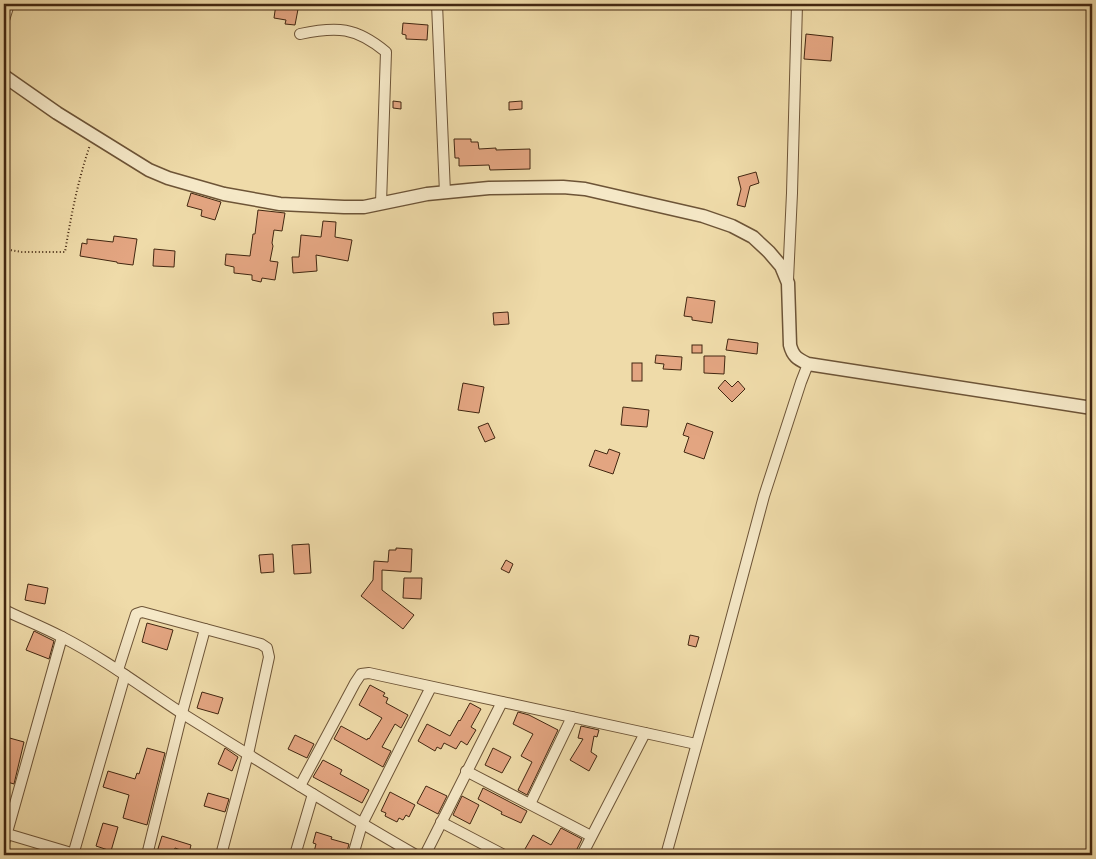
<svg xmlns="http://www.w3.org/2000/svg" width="1096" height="859" font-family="'Libre Caslon Text',serif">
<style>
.building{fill:#e3a581;stroke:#422711}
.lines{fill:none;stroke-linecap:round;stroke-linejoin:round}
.minor-casing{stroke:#6d5437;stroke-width:12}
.tertiary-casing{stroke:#6d5437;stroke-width:15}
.path{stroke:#422711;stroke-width:2;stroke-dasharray:1 2.5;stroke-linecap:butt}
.minor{stroke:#f5e8c7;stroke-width:10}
.tertiary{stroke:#f5e8c7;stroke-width:12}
</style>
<rect width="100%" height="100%" fill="#efdba9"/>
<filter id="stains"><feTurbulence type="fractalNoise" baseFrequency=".004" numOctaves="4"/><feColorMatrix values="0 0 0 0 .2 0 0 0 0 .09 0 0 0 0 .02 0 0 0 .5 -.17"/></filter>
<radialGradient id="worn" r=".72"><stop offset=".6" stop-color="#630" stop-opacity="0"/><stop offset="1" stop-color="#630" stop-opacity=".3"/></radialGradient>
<!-- building -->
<g class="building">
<path d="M276,4h23l-4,21 -10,-1 1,-4 -12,-2z"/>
<path d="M403,23l25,2 -1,15 -21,-1v-4l-4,-1z"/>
<path d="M806,34l27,3 -2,24 -27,-2z"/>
<path d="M393,101l8,1v7l-8,-1z"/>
<path d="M522,101v8l-13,1v-8z"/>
<path d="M454,139h17v3h7l1,7 17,-1v2l34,-1v20l-40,1 -1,-5 -30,1v-8h-4z"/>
<path d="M756,172l3,11 -9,3 -5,21 -8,-2 4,-16 -3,-12z"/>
<path d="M191,193l30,9 -6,18 -14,-4 1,-6 -15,-4z"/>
<path d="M258,210l27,3 -3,18 -8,-1 -2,13 1,3 -3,15 8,1 -3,18 -13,-2 -1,4 -9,-2v-5l-18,-2v-6l-9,-2 1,-11 24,2 3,-22h2z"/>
<path d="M323,221l13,1 -1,15 17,3 -4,21 -32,-6 1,16 -24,2 -1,-16h7l2,-22 20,2z"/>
<path d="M114,236l23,3 -4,26 -16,-2v-1l-37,-6 2,-13 5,1v-5l26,3z"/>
<path d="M154,249l21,2 -1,16 -21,-1z"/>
<path d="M687,297l28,4 -3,22 -20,-3v-3l-8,-1z"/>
<path d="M508,312l1,12 -15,1 -1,-12z"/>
<path d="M728,339l30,4 -1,11 -31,-4z"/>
<rect x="692" y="345" width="10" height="8"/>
<path d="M656,355l26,2 -1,13 -18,-1 1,-5 -9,-1z"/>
<path d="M704,356h21l-1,18 -20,-1z"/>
<rect x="632" y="363" width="10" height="18"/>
<path d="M725,380l7,7 6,-6 7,8 -13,13 -14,-14z"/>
<path d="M463,383l21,4 -5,26 -21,-3z"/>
<path d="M623,407l26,3 -2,17 -26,-2z"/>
<path d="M488,423l7,15 -10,4 -7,-15z"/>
<path d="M687,423l26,9 -9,27 -20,-7 5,-15 -6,-2z"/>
<path d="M609,449l11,4 -7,21 -24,-8 6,-16 12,4z"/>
<path d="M309,544l2,29 -17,1 -2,-29z"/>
<path d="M396,548l16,1 -1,23 -29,-2v20l32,25 -11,14 -42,-33 12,-16 1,-19 14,1 1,-12h7z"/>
<path d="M273,554l1,18 -13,1 -2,-18z"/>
<path d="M506,560l7,4 -4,9 -8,-4z"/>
<path d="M404,578h18l-1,21 -18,-1z"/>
<path d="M28,584l20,4 -3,16 -20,-4z"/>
<path d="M147,623l26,7 -6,20 -25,-8z"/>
<path d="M34,631l20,10 -5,18 -23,-9z"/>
<path d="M690,635l9,2 -3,10 -8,-2z"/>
<path d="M370,685l15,8 -2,3 5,2 -2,5 22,12 -7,13 -6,-4 -13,23 9,4 -8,16 -49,-28 7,-13 26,14 1,-2 1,1 13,-21 -23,-13z"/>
<path d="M202,692l21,6 -5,16 -21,-6z"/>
<path d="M470,703l11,6 -10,18 5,3 -9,15 -6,-4 -5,8 -12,-6 -3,6 -4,-2 -2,4 -17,-10 9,-17 23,12 9,-16 1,1z"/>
<path d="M518,712l11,3 29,15 -31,65 -9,-5 14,-28 -11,-6 12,-22 -20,-10z"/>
<path d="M581,726l18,4 -2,7 -3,-1 -3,16 6,4 -8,15 -19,-11 13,-21 -5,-1z"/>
<path d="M295,735l19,9 -7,14 -19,-9z"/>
<path d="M6,737l18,5 -10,42 -10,-3v-36z"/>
<path d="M147,748l18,5 -18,72 -24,-7 6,-23 -26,-8 5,-16 27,8 2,-6 2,1z"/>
<path d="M225,748l13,9 -6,14 -14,-7z"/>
<path d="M493,748l18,9 -9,16 -17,-8z"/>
<path d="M323,760l19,10 -2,4 29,16 -7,13 -49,-26z"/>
<path d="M426,786l21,10 -9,18 -21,-11z"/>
<path d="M483,788l44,23 -6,12 -20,-9 1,-2 -24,-13z"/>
<path d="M390,792l25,13 -6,12 -3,-2 -3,5 -4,-2 -2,4 -12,-6 1,-3 -5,-2z"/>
<path d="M208,793l21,6 -4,13 -21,-6z"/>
<path d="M462,796l17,9 -9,19 -17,-9z"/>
<path d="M103,823l15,4 -7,24 -15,-5z"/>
<path d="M561,828l21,11 -8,16h-38l-11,-6 8,-14 18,10z"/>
<path d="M316,832l16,5 -1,2 18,5 -3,11h-20l-12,-3 2,-8 -3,-1z"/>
<path d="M162,836l29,9 -2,8 -14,-5 -3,7h-16z"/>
</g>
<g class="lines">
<defs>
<g id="minor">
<path d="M437,4l8,189"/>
<path d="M4,20l5,-16"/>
<path d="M300,34c37,-8 56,-7 86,18l-5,151"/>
<path d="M788,280l4,-87 5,-189"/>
<path d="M4,610c19,9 39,17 58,27 43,22 81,51 121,77 77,48 154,96 233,141"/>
<path d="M118,670l18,-56 6,-2 119,32 6,4 2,9 -21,97 -27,101"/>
<path d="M466,771l125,65"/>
<path d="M300,786l55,-103 6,-9 8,-1 327,71"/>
<path d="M530,804l42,-87"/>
<path d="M441,822l63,33"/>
<path d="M4,833l74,22"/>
<path d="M4,843l58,-206"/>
<path d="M73,855l52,-180"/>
<path d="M147,855l35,-142 23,-84"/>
<path d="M295,855l18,-61"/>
<path d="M353,855l9,-31 69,-137"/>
<path d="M425,855l77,-153"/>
<path d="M582,855l63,-122"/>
<path d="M666,855l53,-191 45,-168 37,-114 7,-18"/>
</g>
<path id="tertiary" d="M4,76l53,37 92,57 19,8 56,16 56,10 64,3h20l63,-13 62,-6 74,-1 22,2 118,27 29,10 21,11 16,15 12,14 7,17 2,62c3,12 8,14 18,19l284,44"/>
</defs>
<!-- minor casing -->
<use href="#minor" class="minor-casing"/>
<!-- tertiary casing -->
<use href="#tertiary" class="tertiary-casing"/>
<!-- path -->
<path class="path" d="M4,249l18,3h43c6,-36 13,-72 25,-107"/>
<!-- minor -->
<use href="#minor" class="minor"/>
<!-- tertiary -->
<use href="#tertiary" class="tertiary"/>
</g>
<!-- margin -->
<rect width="1096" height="859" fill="none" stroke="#efdba9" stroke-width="20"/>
<rect x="5" y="5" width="1086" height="849" fill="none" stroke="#422711" stroke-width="2.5"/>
<rect x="10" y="10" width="1076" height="839" fill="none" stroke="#422711"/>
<rect width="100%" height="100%" filter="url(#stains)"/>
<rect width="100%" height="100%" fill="url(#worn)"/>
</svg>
